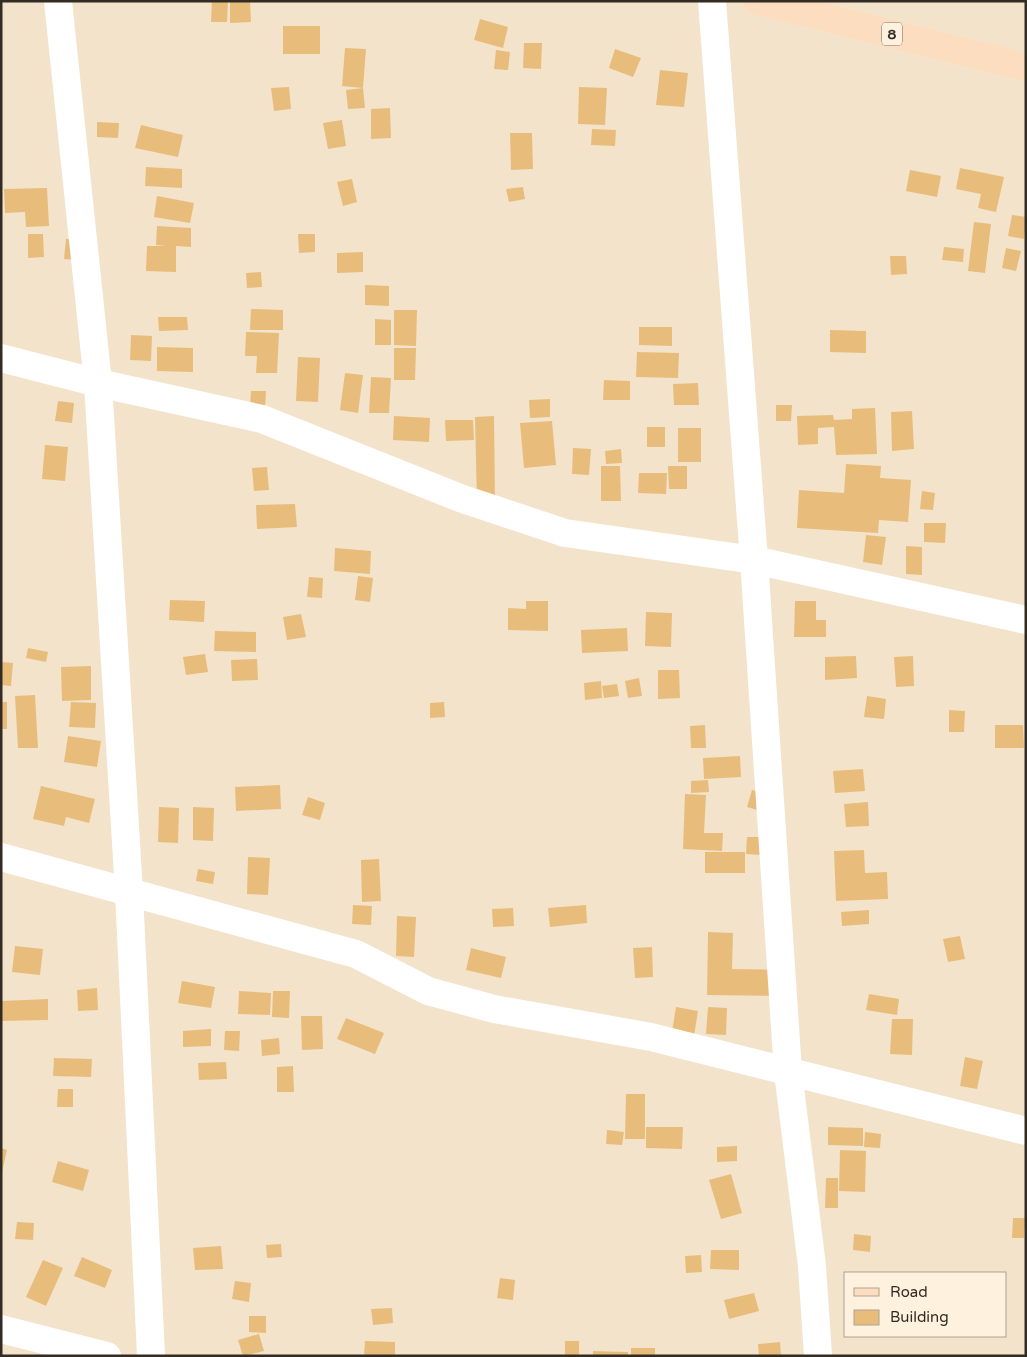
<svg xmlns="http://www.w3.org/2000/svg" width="1027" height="1357" font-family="'Varela Round',sans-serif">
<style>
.building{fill:#e8bd7c}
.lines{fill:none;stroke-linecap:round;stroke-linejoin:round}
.minor{stroke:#fff;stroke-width:28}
.major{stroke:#fdddbf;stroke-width:28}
.labels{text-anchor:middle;stroke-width:4;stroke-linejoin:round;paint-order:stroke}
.shield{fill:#fef1de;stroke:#6f675b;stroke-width:1}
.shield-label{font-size:14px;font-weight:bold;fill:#322c23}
</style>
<rect width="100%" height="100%" fill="#f3e3cb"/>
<!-- building -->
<g class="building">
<path d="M212,1h16l-1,21h-16z"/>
<path d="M230,1h20l1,21 -21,1z"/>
<path d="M480,19l28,8 -5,21 -29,-8z"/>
<rect x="283" y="26" width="37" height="28"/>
<path d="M524,43h18l-1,26 -18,-1z"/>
<path d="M345,48l21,1 -3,39 -21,-2z"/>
<path d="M615,49l26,9 -8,19 -24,-9z"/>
<path d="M496,50l14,2 -2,18 -14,-1z"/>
<path d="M660,70l28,3 -4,34 -28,-2z"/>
<path d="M289,87l2,22 -17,2 -3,-23z"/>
<path d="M579,87l28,1 -2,37 -27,-1z"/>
<path d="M363,88l2,20 -17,1 -2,-19z"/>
<path d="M390,108l1,30 -20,1v-30z"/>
<path d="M342,120l4,26 -18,3 -5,-26z"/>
<path d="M97,122l22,1 -1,15 -21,-1z"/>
<path d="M141,125l42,10 -5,22 -43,-9z"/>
<path d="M592,129l24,1 -1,16 -24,-1z"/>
<path d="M510,133h22l1,36 -22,1z"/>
<path d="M146,167l36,2v19l-37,-2z"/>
<path d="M960,168l44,9 -8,35 -18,-4 3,-14 -25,-5z"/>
<path d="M910,170l31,6 -4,21 -31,-6z"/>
<path d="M352,179l5,23 -14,4 -6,-24z"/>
<path d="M523,187l2,12 -16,3 -3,-13z"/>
<path d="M47,188l2,38 -23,1 -1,-15 -20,1 -1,-24z"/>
<path d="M157,196l37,7 -4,20 -36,-6z"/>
<path d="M1012,215l14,2 -2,22 -16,-3z"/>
<path d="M974,222l17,2 -6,49 -17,-2z"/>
<path d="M157,226l34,2v19l-15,-1v26l-30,-1 1,-25h19l-10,-1z"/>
<path d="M28,234h15l1,23 -16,1z"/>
<path d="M298,234h17v18l-16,1z"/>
<path d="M66,239l15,1 -2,20 -15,-1z"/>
<path d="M944,247l20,2 -1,13 -21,-2z"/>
<path d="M1006,248l15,3 -5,20 -14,-3z"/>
<path d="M363,252v20l-26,1v-20z"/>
<path d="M890,256h16l1,18 -16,1z"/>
<path d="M261,272l1,15 -15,1 -1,-15z"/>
<path d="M365,285l24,1v20l-24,-1z"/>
<path d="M251,309l32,1v20h-33z"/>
<path d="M394,310h23l-1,36 -22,-1z"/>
<path d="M158,317h29l1,13 -29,1z"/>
<path d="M375,319l16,1v25h-16z"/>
<path d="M639,327h33v19l-33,-1z"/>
<path d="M830,330l36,1v22l-36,-1z"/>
<path d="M246,332l33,1 -2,40h-21l1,-17h-12z"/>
<path d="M131,335l21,1 -1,25 -21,-1z"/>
<path d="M157,347l36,1v24l-36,-1z"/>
<path d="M394,348h22l-1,32h-21z"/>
<path d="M637,352l42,1 -1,25 -42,-1z"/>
<path d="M298,357l22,1 -2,44 -22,-1z"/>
<path d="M345,373l18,2 -5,38 -18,-3z"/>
<path d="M371,377l20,1 -2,35h-20z"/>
<path d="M604,380l26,1v19h-27z"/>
<path d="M698,383l1,22h-25l-1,-21z"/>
<path d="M251,391h15l-1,18 -15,-1z"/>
<path d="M550,399v18l-20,1 -1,-18z"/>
<path d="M58,401l16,2 -2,20 -17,-2z"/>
<path d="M776,405h16l-1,16h-15z"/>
<path d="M875,408l2,46 -41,1 -2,-28 -16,1v16l-20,1 -1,-29 36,-1 1,5 18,-1v-10z"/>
<path d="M912,411l2,38 -22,2 -1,-39z"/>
<path d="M394,416l36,2 -1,24 -36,-2z"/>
<path d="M494,416l1,86 -18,1 -2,-86z"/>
<path d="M445,420h28l1,20 -28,1z"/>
<path d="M552,421l4,44 -32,3 -4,-45z"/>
<rect x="647" y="427" width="18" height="20"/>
<rect x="678" y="428" width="23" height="34"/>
<path d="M45,445l23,2 -3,34 -23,-2z"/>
<path d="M573,448l18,1 -2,26 -17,-1z"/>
<path d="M621,449l1,14 -16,1 -1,-13z"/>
<path d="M846,464l35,2 -1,12 31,2 -3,42 -29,-2 -1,13 -81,-5 2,-38 45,3z"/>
<path d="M601,466h19l1,35h-20z"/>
<path d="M668,466h19v23h-18z"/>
<path d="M267,467l2,23 -15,1 -2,-23z"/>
<path d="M639,473h28l-1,21 -28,-1z"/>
<path d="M922,491l13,2 -2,17 -13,-1z"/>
<path d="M295,504l2,23 -40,2 -1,-24z"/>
<path d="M924,523h22l-1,20 -21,-1z"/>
<path d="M866,535l20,2 -4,28 -19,-3z"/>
<path d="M906,546l16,1v28l-16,-1z"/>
<path d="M335,548l36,3 -1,23 -36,-3z"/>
<path d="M358,576l15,2 -3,24 -15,-2z"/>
<path d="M309,577l14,1 -1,20 -15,-1z"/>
<path d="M170,600l35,1 -1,21 -35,-2z"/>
<path d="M526,601h22v30l-40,-1v-22l18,1z"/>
<path d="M795,601h21v19h10v17h-32z"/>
<path d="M646,612l26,1 -1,34 -26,-1z"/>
<path d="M301,614l5,23 -19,3 -4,-23z"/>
<path d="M627,628l1,23 -46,2 -1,-23z"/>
<path d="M215,631l41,1v20l-42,-1z"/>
<path d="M28,648l20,4 -2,10 -20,-4z"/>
<path d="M205,654l3,18 -22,3 -3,-18z"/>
<path d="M856,656l1,22 -32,2v-23z"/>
<path d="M913,656l1,30 -18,1 -2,-30z"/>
<path d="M257,659l1,21 -26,1 -1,-21z"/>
<path d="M1,662l12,1 -2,23 -10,-1z"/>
<path d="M91,666v34l-29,1 -1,-34z"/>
<path d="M658,670h21l1,28 -22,1z"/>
<path d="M639,678l3,18 -14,2 -3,-17z"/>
<path d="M601,681l1,17 -17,2 -1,-17z"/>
<path d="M617,684l2,12 -15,2 -2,-12z"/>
<path d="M35,695l3,53h-20l-3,-52z"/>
<path d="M867,696l19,3 -2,20 -20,-2z"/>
<rect x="1" y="702" width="6" height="27"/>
<path d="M71,702l25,1 -1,25 -26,-1z"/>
<path d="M444,702l1,15 -15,1v-15z"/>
<path d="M949,710l16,1 -1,21h-15z"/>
<path d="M705,725l1,23h-15l-1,-22z"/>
<path d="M995,725h28l1,23h-29z"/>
<path d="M68,736l33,5 -4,26 -33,-5z"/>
<path d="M740,756l1,21 -37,2 -1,-21z"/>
<path d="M863,769l2,22 -30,2 -2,-22z"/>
<path d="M708,780l1,12 -18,1v-12z"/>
<path d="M280,785l1,24 -45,2 -1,-24z"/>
<path d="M41,786l54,13 -6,24 -23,-6 -2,9 -31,-7z"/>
<path d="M752,790l17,5 -5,17 -17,-5z"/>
<path d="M685,794l21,1 -2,38h19l-1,18 -39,-2z"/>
<path d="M308,797l17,6 -5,17 -18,-5z"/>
<path d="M868,802l1,24 -23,1 -2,-23z"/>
<path d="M159,807l20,1 -1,35 -20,-1z"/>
<path d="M193,807l21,1 -1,33 -20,-1z"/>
<path d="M747,837h15l-1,18 -15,-1z"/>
<path d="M864,850l1,23 22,-1 1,27 -52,2 -2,-50z"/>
<rect x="705" y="852" width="40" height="21"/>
<path d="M248,857l22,1 -2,37 -21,-1z"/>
<path d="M379,859l2,42 -19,1 -1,-42z"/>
<path d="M198,869l17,3 -2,12 -17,-3z"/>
<path d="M353,905l19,1 -1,19 -19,-1z"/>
<path d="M586,905l1,18 -37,4 -2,-19z"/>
<path d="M513,908l1,18 -21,1 -1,-18z"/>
<path d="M869,910v14l-27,2 -1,-14z"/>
<path d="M397,916l19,1 -2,40 -18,-1z"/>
<path d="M708,932l25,1 -1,36 54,1v26l-79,-1z"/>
<path d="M960,936l5,23 -17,3 -5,-23z"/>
<path d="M15,946l28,3 -3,26 -28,-3z"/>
<path d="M652,947l1,30 -18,1 -2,-30z"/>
<path d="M471,948l35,9 -5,21 -35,-8z"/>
<path d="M182,981l33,6 -4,21 -33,-5z"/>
<path d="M97,988l1,22 -20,1 -1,-21z"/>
<path d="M239,991l32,2 -1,22 -32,-1z"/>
<path d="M273,991h17l-1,27 -17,-1z"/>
<path d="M869,994l30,5 -2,16 -31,-5z"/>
<path d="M48,999v21l-47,1v-20z"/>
<path d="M676,1007l22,4 -4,25 -22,-4z"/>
<path d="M708,1007l19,1 -1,27 -20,-1z"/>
<path d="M301,1016h21l1,33 -21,1z"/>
<path d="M346,1018l38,15 -9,21 -38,-15z"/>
<path d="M892,1019h21l-1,36 -22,-1z"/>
<path d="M211,1029v17l-28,1v-16z"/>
<path d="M225,1031h15l-1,20 -15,-1z"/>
<path d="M279,1038l1,16 -18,2 -1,-16z"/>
<path d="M965,1057l18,4 -6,28 -17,-3z"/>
<path d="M54,1058l38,1 -1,18 -38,-1z"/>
<path d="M226,1062l1,17 -28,1 -1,-17z"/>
<path d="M293,1066l1,26h-17v-25z"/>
<path d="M58,1089h15v18h-16z"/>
<path d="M626,1094h19v45h-20z"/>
<path d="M646,1127h37l-1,22 -36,-1z"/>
<path d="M828,1127l35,1v18l-35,-1z"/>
<path d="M607,1130l17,2 -2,13 -16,-1z"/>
<path d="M865,1132l16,2 -1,14 -16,-1z"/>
<path d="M737,1146v15l-20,1v-15z"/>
<path d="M1,1148l6,2 -5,22h-1z"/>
<path d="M840,1150l26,1 -1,41 -26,-1z"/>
<path d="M58,1161l31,9 -6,21 -31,-9z"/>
<path d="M731,1174l11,39 -21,6 -12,-39z"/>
<path d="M826,1178h12v30h-13z"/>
<path d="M1013,1218h12l-1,20h-12z"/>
<path d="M17,1222l17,1 -1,17 -18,-1z"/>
<path d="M854,1234l17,2 -1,16 -17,-2z"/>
<path d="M281,1244l1,13 -15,1 -1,-13z"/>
<path d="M221,1246l2,23 -28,1 -2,-22z"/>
<path d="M711,1250h28v20l-29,-1z"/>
<path d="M701,1255l1,17 -16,1 -1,-17z"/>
<path d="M82,1257l30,13 -7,18 -31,-12z"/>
<path d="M43,1260l20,8 -17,38 -20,-9z"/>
<path d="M500,1278l15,2 -2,20 -16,-2z"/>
<path d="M235,1281l16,2 -2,19 -17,-3z"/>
<path d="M754,1293l5,18 -30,8 -5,-19z"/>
<path d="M392,1308l1,15 -20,2 -2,-16z"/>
<path d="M249,1316h17v17l-17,-1z"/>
<path d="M259,1334l5,17 -21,5 -5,-16z"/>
<path d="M365,1341l30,1v14h-31z"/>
<rect x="565" y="1341" width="14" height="15"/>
<path d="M780,1342l1,14h-22l-1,-12z"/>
<rect x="631" y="1348" width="24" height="8"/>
<path d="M593,1351l35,1v4h-35z"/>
</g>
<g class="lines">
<!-- minor -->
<g class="minor">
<path d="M58,1l40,382 31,509 22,464"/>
<path d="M712,1l42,559 34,512 24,194 6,90"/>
<path d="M1,358l97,25 164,36 198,79 105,35 189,27 272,60"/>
<path d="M1,857l355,97 72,37 66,18 157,28 375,94"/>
<path d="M1,1329l106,27"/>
</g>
<!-- major -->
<path class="major" d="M758,1l268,66"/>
</g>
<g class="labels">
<!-- shield labels -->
<rect class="shield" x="882" y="22.5" width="20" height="23" rx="4"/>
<g class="shield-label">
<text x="892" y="39">8</text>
</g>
</g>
<!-- border -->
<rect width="1027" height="1357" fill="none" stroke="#322c23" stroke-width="5"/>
<!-- legend -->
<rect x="844" y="1272" width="162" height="65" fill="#fef1de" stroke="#aca293"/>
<rect x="854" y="1288" width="25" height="8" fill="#fdddbf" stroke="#aca293"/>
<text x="890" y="1297" font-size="15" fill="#322c23">Road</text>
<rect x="854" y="1310" width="25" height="15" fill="#e8bd7c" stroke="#aca293"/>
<text x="890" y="1322" font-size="15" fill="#322c23">Building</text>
</svg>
